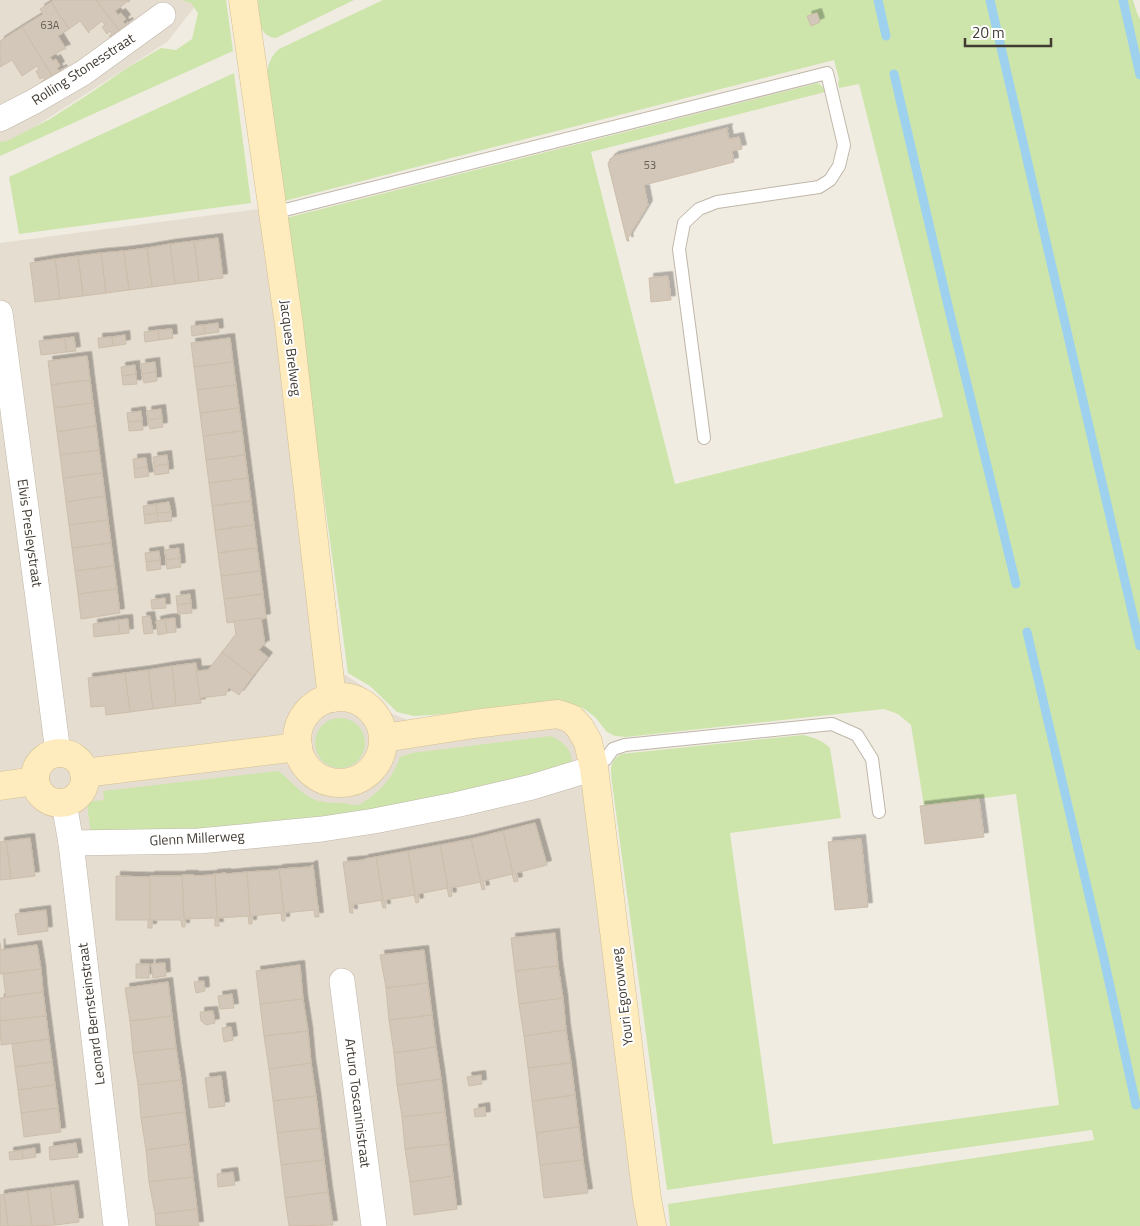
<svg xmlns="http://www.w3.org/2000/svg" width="1140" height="1226" font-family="'Titillium Web',sans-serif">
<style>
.residential{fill:#e5ddd0}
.green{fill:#cde5ab}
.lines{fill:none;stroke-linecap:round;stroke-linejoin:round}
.stream{stroke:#9ed1ee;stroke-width:9}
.building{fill:#d2c7b8;stroke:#cdbeab;filter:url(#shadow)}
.lane-casing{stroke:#bfb6a8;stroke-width:14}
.street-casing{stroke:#bfb6a8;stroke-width:26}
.secondary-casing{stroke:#d4c094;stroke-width:29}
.lane{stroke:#fff;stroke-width:12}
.street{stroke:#fff;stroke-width:25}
.secondary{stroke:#feecbf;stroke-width:28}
.labels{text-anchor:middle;stroke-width:4;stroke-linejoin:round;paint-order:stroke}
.number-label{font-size:11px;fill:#665e54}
.street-label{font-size:14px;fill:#423b33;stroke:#fff}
</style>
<defs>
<filter id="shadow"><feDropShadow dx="4.5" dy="-4.5" stdDeviation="0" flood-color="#0004"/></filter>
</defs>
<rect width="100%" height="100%" fill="#f1ece2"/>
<!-- residential -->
<g class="residential">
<path d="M0,0h200l-33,42 -167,107z"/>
<path d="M280,206l64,468 29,19 18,20 21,9 142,-15 51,57 60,462h-665v-983z"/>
</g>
<!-- green -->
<g class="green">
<path d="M181,0h45l7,51 -233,105v-14l7,-1 43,-22 42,-27 35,-24 34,-20 15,2 16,-11 6,-26 -7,-10z"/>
<path d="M258,0h96l-78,38c-20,-2 -17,-24 -18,-38z"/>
<path d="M383,0h750l4,13 3,6v1207h-470l-2,-22 426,-64 -2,-10 -344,48 -81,12 -55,-407c-1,-14 -4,-20 9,-29l182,-19c12,3 19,5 27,13l11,70 -111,15 43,311 286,-39 -43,-311 -92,12 -13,-81 -13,-11 -14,-5 -258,28 -11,-1 -8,-4 -12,-15 -12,-9 -21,-6 -130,13 -18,1 -17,-4 -27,-26 -22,-13 -62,-455 532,-135 5,4 2,5 -234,60 84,332 268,-67 -84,-333 -20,4 -1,-4 1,-5 -5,-19 -550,141 -17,-127c1,-10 4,-18 12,-25z"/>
<path d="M234,73l17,130 -232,31 -10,-57z"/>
<circle cx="340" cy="743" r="25"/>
<path d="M551,736c19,10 19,14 23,34l-242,50 -241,16 -4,-34 17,-2 -1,-9 175,-20c12,8 20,20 33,27 10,5 21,5 31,5 5,0 11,3 15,2 5,-1 10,-5 14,-8 14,-11 23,-23 29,-40l12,-4z"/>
</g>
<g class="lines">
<!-- stream -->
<g class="stream">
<path d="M878,0l8,36"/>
<path d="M990,0l150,646"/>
<path d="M1123,0l17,75"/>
<path d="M894,74l56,240 66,270"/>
<path d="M1027,632l77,327 32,146"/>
</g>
</g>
<!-- building -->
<g class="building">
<path d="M53,0h43l23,30 -9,7 -1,-1 3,-2 -2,-3 -3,3 -5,-7 3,-2 -3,-4 -13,10v2l-9,-12 -11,8 -18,-27z"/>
<path d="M96,0h33l1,1 -2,1v-1l-13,10 3,4 3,-2 5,6 -3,3 2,2 3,-2 1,1 -10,7z"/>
<path d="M51,2l18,27 -11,7 8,13h-2l-14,8 3,4 3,-2 4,7 -3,2 2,3 3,-2 1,1 -11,6 -30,-49 21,-13 -3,-5z"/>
<path d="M817,13l3,9 -9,4 -4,-10z"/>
<path d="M22,27l30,49 -10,7v-2l3,-1 -2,-3 -3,2 -4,-8 3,-1 -2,-4 -15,10 -10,-16 -12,7v-26z"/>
<path d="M728,128v1l-1,1 2,9 10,-2 3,12 -10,2 2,11 -90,23 4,20 -20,33 1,3h-2l-19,-77 2,-5 4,-3z"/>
<path d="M218,238l5,40 -24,3 -5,-40z"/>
<path d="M194,241l5,40 -24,3 -5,-40z"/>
<path d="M170,244l5,40 -23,3 -5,-39z"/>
<path d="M147,248l5,39 -23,3 -5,-39z"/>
<path d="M124,251l5,39 -23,3 -5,-40z"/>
<path d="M101,253l5,40 -23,3 -5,-40z"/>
<path d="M78,256l5,40 -23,3 -5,-40z"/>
<path d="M55,259l5,40 -25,3 -5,-39z"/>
<path d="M668,276l3,24 -20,2 -2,-24z"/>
<path d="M218,323l1,9 -14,2 -1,-9z"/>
<path d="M204,325l1,9 -13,2 -1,-10z"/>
<path d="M172,329l1,9 -14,2 -1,-10z"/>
<path d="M158,330l1,10 -14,2 -1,-10z"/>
<path d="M125,335l1,9 -13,2 -1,-9z"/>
<path d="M74,337l2,14 -10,1 -1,-14z"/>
<path d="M112,337l1,9 -14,2 -1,-10z"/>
<path d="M65,338l1,14 -25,3 -2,-14z"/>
<path d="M230,338l3,24 -39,5 -3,-24z"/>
<path d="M87,356l3,24 -39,5 -3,-24z"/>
<path d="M155,362l1,10 -14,2 -1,-10z"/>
<path d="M233,362l3,23 -39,5 -3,-23z"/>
<path d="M135,365l1,9 -14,2 -1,-9z"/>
<path d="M156,372l1,9 -13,2 -2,-9z"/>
<path d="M136,374l1,10 -14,1 -1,-9z"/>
<path d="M90,380l3,23 -39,5 -3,-23z"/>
<path d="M236,385l3,23 -39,5 -3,-23z"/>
<path d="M93,403l3,23 -39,6 -3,-24z"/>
<path d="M239,408l3,23 -39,5 -3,-23z"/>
<path d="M161,409l1,9 -14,2 -1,-9z"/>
<path d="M141,411l1,10 -14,1 -1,-9z"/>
<path d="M162,418l1,9 -13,2 -2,-9z"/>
<path d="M142,421l1,9 -14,1 -1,-9z"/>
<path d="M96,426l3,24 -39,5 -3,-23z"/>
<path d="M242,431l3,24 -39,5 -3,-24z"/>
<path d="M99,450l3,23 -39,5 -3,-23z"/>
<path d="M167,455l1,9 -14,2 -1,-9z"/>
<path d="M245,455l3,23 -39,5 -3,-23z"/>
<path d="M146,458l1,9 -13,2 -1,-10z"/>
<path d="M168,464l1,9 -14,2 -1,-9z"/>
<path d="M147,467l2,9 -14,2 -1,-9z"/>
<path d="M102,473l3,23 -39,6 -3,-24z"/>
<path d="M248,478l3,23 -39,5 -3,-23z"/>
<path d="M105,496l3,24 -39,5 -3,-23z"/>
<path d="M251,501l3,24 -39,5 -3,-24z"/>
<path d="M169,502l2,10 -14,1 -1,-9z"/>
<path d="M156,504l1,9 -13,2 -1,-9z"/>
<path d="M171,512l1,9 -14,1 -1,-9z"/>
<path d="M157,513l1,9 -13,2 -1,-9z"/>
<path d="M108,520l3,23 -39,5 -3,-23z"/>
<path d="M254,525l3,23 -39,5 -3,-23z"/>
<path d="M111,543l3,23 -39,5 -3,-23z"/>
<path d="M179,548l1,10 -14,2 -1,-10z"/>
<path d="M257,548l3,23 -39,5 -3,-23z"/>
<path d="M159,551l1,9 -14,2 -1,-9z"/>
<path d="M180,558l1,9 -14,2 -1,-9z"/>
<path d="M160,560l1,9 -14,2 -1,-9z"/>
<path d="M114,566l3,23 -39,5 -3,-23z"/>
<path d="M260,571l3,23 -39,5 -3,-23z"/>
<path d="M117,589l3,24 -39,6 -3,-25z"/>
<path d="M190,594l1,9 -14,2 -1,-9z"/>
<path d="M263,594l3,24 -4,1 -1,-1 -34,5 -3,-24z"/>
<path d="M165,598l1,10 -14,1 -1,-9z"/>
<path d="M191,603l1,10 -14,1 -1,-9z"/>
<path d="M150,616l3,17 -9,1 -2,-17z"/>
<path d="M175,618l1,14 -9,1 -2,-14z"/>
<path d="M261,618l4,27h-2l-4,5 9,7 -15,19 -31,-24 14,-18 -2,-13z"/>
<path d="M128,619l1,14 -9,1 -2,-14z"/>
<path d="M165,619l2,14 -9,2 -2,-14z"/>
<path d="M118,620l2,14 -26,3 -1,-13z"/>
<path d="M222,652l31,24 -14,19 -10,-7 -3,5v2l-27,3 -3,-27 12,-1z"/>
<path d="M196,663l1,8h-1l5,32 -25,3 -4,-40z"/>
<path d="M172,666l4,40 -23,3 -5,-39z"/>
<path d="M148,670l5,39 -23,3 -5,-39z"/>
<path d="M125,673l5,39 -24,3 -1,-9 -14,1 -3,-29z"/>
<path d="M979,799l5,38 -59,7 -5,-38z"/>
<path d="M535,823l12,42 -31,8 2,8 -4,1 -2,-8h1l-10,-43z"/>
<path d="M503,831l10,43 -30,7 2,8 -3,1 -11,-51z"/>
<path d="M30,838l5,38 -24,3 -5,-38z"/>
<path d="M471,839l10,43 -30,6 1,8 -3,1 -2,-9h1l-8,-43z"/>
<path d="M861,839l7,68 -33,3 -7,-68z"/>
<path d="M6,841l5,38 -11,1v-38z"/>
<path d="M440,845l8,43 -30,6 1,8 -3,1 -2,-8h1l-7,-44z"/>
<path d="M408,851l7,44 -30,5 1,8h-3l-2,-8h2l-7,-43z"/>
<path d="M376,857l7,43 -31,5 1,8h-3l-7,-51 21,-2v-1z"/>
<path d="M313,865l6,52h-4l-1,-7 -30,3 -5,-44 31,-2v-1z"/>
<path d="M278,869h1l5,44h1v8h-3l-1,-8 -31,3 -3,-44 31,-2z"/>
<path d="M247,872l3,44h2v8h-3l-1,-8 -31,2 -2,-44 11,-1 1,1z"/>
<path d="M213,874h2l2,44h1l1,8h-4v-8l-31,1 -2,-44h12v1l19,-1z"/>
<path d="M182,875l2,44h1v8h-3l-1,-7h-31v-44h31z"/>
<path d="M116,876l33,1 1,-1v44h2v8h-4v-8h-32z"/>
<path d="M46,910l2,21 -30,4 -3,-21z"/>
<path d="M555,933l3,33 -43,5 -4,-33z"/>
<path d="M0,943l1,7 36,-5 4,24 -41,5z"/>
<path d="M424,950l4,33 -42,5 -6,-33z"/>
<path d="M165,963l1,13 -13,2 -2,-14z"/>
<rect x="136" y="964" width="13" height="14"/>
<path d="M300,965l3,34 -43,5 -4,-33z"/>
<path d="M558,966l5,32 -44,6 -4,-33z"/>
<path d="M41,969l2,23 -37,5 -3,-23z"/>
<path d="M204,981l1,10 -9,2 -2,-11z"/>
<path d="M168,982l4,34 -42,5 -5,-33z"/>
<path d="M428,983l4,32 -43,5 -3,-32z"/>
<path d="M43,992l3,24 -46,5v-23z"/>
<path d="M232,994l2,14 -14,1 -2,-13z"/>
<path d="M563,998l3,32 -42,6 -5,-32z"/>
<path d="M303,999l5,32 -44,5 -4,-32z"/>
<path d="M213,1011l2,12 -9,2 -5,-4 -1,-9z"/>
<path d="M432,1015l4,32 -42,6 -5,-33z"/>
<path d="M46,1016l3,23 -48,6 -1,-24z"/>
<path d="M172,1016l4,32 -43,5 -3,-32z"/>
<path d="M231,1027l2,13 -9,2 -2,-14z"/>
<path d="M566,1030l5,33 -43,5 -4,-32z"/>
<path d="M308,1031l3,32 -42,6 -5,-33z"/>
<path d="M49,1039l3,23 -37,5 -3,-23z"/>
<path d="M436,1047l5,32 -44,6 -3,-32z"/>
<path d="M176,1048l5,32 -43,5 -5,-32z"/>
<path d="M52,1062l3,23 -37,5 -3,-23z"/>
<path d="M311,1063l5,33 -43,5 -4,-32z"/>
<path d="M571,1063l4,32 -43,6 -4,-33z"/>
<path d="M481,1075l1,9 -13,2 -2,-9z"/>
<path d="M221,1076l4,30 -16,2 -4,-30z"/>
<path d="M441,1079l4,33 -43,5 -5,-32z"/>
<path d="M181,1080l4,32 -44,6 -3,-33z"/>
<path d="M55,1085l3,23 -37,5 -3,-23z"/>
<path d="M575,1095l4,32 -43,6 -4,-32z"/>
<path d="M316,1096l4,32 -43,5 -4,-32z"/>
<path d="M485,1107l1,9 -11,1 -1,-8z"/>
<path d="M58,1108l3,24 -37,5 -3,-24z"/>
<path d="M185,1112l4,32 -43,6 -5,-32z"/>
<path d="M445,1112l4,32 -44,5 -3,-32z"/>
<path d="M579,1127l4,33 -43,5 -4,-32z"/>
<path d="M320,1128l4,32 -43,5 -4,-32z"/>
<path d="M76,1143l2,14 -28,3 -1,-13z"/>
<path d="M189,1144l4,33 -44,5 -3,-32z"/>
<path d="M449,1144l4,32 -43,6 -5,-33z"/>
<path d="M35,1148l1,9 -13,2 -1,-9z"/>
<path d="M22,1150l1,9 -13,1 -1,-8z"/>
<path d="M324,1160l4,32 -43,6 -4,-33z"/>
<path d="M583,1160l5,33 -44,5 -4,-33z"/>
<path d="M233,1172l2,13 -17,2 -1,-13z"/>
<path d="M453,1176l4,33 -43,6 -4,-33z"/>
<path d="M193,1177l4,32 -42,5 -6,-32z"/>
<path d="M74,1185l5,37 -24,3 -5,-37z"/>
<path d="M50,1188l5,37 -23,1 -5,-35z"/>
<path d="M27,1191l5,35h-24l-4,-32z"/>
<path d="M328,1192l5,33 -44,1 -4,-28z"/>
<path d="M4,1194l4,32h-8v-31z"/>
<path d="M197,1209l2,17h-43l-1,-12z"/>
</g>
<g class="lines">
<defs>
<g id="lane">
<path d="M273,213l554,-140 17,72 -5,21 -9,14 -11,7 -102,15 -18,7 -15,14 -5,26 25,189"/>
<path d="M594,768l12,-9 7,-10 12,-4 207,-21 25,11 15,24 7,53"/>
</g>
<g id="street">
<path d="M0,119l33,-17 50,-29 80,-58"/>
<path d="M0,313l42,315 16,125"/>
<path d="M64,803l7,40 45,383"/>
<path d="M71,843l128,-2 123,-12 52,-8 81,-16 77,-18 62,-19"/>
<path d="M342,981l32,245"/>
</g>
<g id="secondary">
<path d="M243,0l46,325 43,373"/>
<circle cx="340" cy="740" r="43"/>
<path d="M384,738l90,-14 84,-10 14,5 8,9 8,14 6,26 53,431 5,27"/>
<circle cx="60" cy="778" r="25"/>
<path d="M84,773l214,-26"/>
<path d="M0,786l35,-5"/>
</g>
</defs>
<!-- lane casing -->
<use href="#lane" class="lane-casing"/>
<!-- street casing -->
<use href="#street" class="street-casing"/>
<!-- secondary casing -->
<use href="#secondary" class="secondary-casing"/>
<!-- lane -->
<use href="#lane" class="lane"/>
<!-- street -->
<use href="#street" class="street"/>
<!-- secondary -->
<use href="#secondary" class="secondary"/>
</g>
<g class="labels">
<!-- number labels -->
<g class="number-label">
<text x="50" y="29">63A</text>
<text x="650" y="169">53</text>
</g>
<!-- street labels -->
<g class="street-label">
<text transform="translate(83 69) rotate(-33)" y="5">Rolling Stonesstraat</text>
<text transform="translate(291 348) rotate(83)" y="5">Jacques Brelweg</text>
<text transform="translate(30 533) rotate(82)" y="5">Elvis Presleystraat</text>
<text transform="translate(197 838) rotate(-3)" y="5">Glenn Millerweg</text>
<text transform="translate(622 997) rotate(-97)" y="5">Youri Egorovweg</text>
<text transform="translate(91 1014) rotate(-97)" y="5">Leonard Bernsteinstraat</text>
<text transform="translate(358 1103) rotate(83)" y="5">Arturo Toscaninistraat</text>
</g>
</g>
<!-- scale -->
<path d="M965 38v8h86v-8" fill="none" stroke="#423b33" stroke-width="2.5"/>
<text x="972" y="38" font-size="15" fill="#423b33" stroke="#ffffff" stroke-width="4" paint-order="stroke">20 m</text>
</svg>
